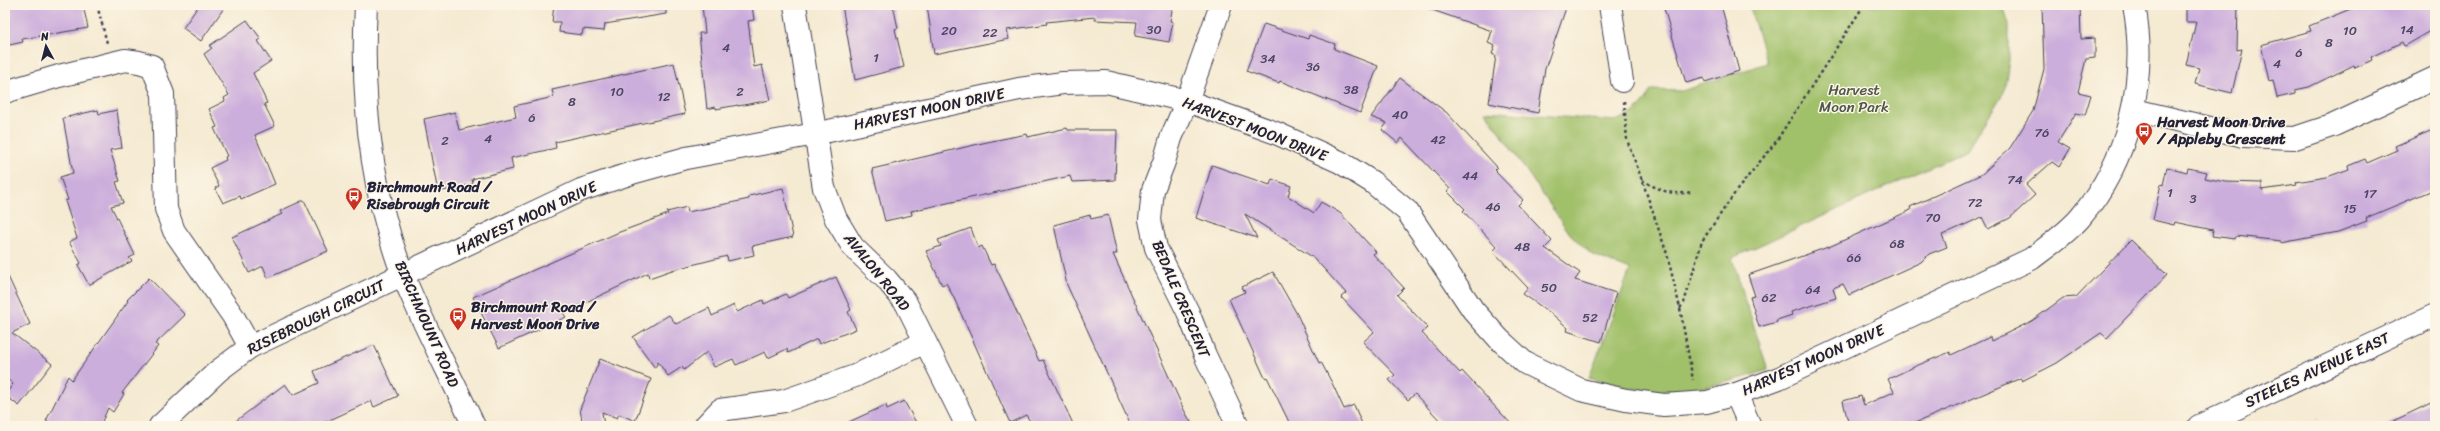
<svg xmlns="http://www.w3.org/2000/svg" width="2440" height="431" font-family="Sriracha,sans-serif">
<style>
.green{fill:#a0c069;stroke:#617152}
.building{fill:#ccaedc}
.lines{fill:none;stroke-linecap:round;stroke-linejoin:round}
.minor-casing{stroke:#424052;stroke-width:24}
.major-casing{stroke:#424052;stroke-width:24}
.path{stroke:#424052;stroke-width:2.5;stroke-dasharray:3 3;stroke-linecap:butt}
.minor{stroke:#fff;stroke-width:22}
.major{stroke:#fff;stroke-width:22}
.labels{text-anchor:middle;stroke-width:3;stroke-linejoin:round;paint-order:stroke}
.number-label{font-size:13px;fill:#4c4563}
.park-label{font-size:15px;fill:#4e594b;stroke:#fcf5e5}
.street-label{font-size:15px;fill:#22223b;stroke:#fcf5e5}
.poi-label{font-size:15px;font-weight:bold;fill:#22223b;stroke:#fcf5e5;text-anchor:start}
</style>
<rect width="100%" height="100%" fill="#fcf5e5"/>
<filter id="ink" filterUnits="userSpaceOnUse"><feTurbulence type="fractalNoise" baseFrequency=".025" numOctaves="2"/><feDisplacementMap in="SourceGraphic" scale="8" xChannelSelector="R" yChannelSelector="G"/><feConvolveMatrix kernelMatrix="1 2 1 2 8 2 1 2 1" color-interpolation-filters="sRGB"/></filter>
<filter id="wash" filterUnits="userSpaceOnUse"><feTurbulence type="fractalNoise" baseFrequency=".012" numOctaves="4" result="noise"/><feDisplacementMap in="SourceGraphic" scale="16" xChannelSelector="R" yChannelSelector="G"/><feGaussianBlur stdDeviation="0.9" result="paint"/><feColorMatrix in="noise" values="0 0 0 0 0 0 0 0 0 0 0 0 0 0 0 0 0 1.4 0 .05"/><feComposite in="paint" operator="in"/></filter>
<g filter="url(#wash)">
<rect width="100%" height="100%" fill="#f5ead2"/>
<!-- green -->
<path class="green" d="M1749,5h254l6,19v37l-5,31 -37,58 -235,108 36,112c-68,22 -109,30 -179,8l41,-108 -39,-16 -21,-20 -85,-123 130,10c19,-7 28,-13 36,-31l31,1 85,-28z"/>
<g id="blocks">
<!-- building -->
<g class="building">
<path d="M5,5h78l5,23 -66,11 1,3 -18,4z"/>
<path d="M199,5h27l-25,36 -18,-13z"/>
<path d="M554,5h112v9l-61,10 -1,7 -21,-2 -1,6 -23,-3 1,-10h-8z"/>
<path d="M702,5h50l2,15 -6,1 6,46 8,-2 8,35 -32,6v-1l-22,4v-2l-9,2 -8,-76h6z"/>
<path d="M842,5h51l5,23 -3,1 9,38 -49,13z"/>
<path d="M927,5h246l-3,16 3,1 -4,20 -34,-6 2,-14 -42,-2v-3l-49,5 1,2 -40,6 2,9 -75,15z"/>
<path d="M1424,5h143l-22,64 -7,44 -49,-10 7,-47 -4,-2 3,-8 -7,-3 4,-12 -68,-24z"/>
<path d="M1663,5h58l18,66 -34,11 -1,-4 -18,5z"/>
<path d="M2042,5h38l1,34 14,-1v20l-9,1 -8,33 13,3 -6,20 -9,-2 -18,29 12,7 -11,18 -7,-5 -26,23 9,10 -25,23 -22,11 -6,-12 -40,18 5,12 -18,7 -8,8 -72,33 -6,-11 -10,4 3,10 -45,14 1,3 -15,5v2l-18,5 -9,-30 5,-1 -7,-21 83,-29 80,-36 -1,-3 72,-33 28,-26 23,-37 11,-42z"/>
<path d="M2186,5h52l-1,45 5,-1 -10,44 -37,-9 4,-16 -13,-3 10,-43h-10z"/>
<path d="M2360,5h75v23l-31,18 -2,-4 -31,15 1,3 -17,8 -1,-3 -45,22 -14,3v4l-18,4 -4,-18 -4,1 -8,-36 50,-14 -2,-5z"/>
<path d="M247,20l14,19 -3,2 13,20 -18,12 14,30 -3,1 11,22 -20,9 20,49 -34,15 -1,-3 -17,7 -8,-15 4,-2 -9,-18 16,-8 -1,-3 2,-1 -13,-28 3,-1 -8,-18 16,-8 -1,-3 5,-3 -25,-41 8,-6 -3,-2z"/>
<path d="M1264,24l44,15 1,-4 26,9 -1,5 44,17 -18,47 -80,-32 -1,2 -33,-12z"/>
<path d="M674,63l11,51 -130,28 1,6 -45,10 2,11 -41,10 1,5 -35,8 -14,-73 31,-7 4,18 57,-13 -2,-11 40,-9 -2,-7z"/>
<path d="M1400,78l46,34 51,55 -3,3 29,30 -5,5 34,36 -7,7 35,25 -5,7 41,13 -15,49 -34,-11 1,-3 -16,-14 -29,-20 5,-6 -35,-37 4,-4 -34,-36 2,-2 -18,-18 3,-2 -48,-51 -4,5 -16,-13 5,-7 -16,-6z"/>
<path d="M98,110l1,4 18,-4 5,38 -12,2 10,31 -4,1 7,21 -12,3 24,49 -6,3 3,3 -43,24 -11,-20 3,-2 -12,-21 8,-4 -12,-37 3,-1 -8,-23 13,-4 -10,-55z"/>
<path d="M1067,128l1,2h49l-2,50 -43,2 -2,-6 -159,35 1,4 -27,6 -13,-52 115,-27 40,-8 1,3z"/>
<path d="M2435,129v60l-69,29 1,3 -29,11 -57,11v-2l-45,-5 -1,3 -23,-3 1,-6 -38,-8 -1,3 -21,-5 8,-36 2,1 4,-18 20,5 1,-4 19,4 -2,6 20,4 37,1v7l35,-5 -1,-3 31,-5 22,-8 -1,-3 17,-7 2,4 30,-13 -2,-4z"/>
<path d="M1212,165l58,20 2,-6 19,7 -3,10 26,17 7,-11 19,11 36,39 -3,2 31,34 -7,7 31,33 -6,5 38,40 2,-2 51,55h-68l-30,-32 -7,6 -19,-20 6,-5 -32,-33 11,-10 -33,-35 5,-4 -32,-35 -69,-44 12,24 -61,-20z"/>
<path d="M783,188l10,49 -41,9 2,9 -26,6 -1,-5 -55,14 -23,8 -1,-5 -85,40 3,4 -67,31 -26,-51 144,-64 51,-19 -1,-2 20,-5 1,5 61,-13v-3z"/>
<path d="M304,200l24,51 -60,27 -5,-12 -14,7 -17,-36 50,-23 -2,-3z"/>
<path d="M1090,215l1,4 17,-4 9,39h-4l71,156 9,16h-62l-64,-141 -13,-60z"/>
<path d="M971,228l7,20 4,-2 9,19 3,-1 9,18 36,79 4,-1 31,66h-41l-7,-11 -16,8 -57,-127 -7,-13 -4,2 -16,-34 15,-5 -3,-6z"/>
<path d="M2131,240l36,35 -60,63 -6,-5 -44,30 -35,18 -1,-3 -113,48h-59l-6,-25 18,-5 3,9 30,-13 -6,-13 28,-13 34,-14 1,3 39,-18 1,4 41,-20 31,-23 13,-1z"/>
<path d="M5,270l25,54 -18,9 40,31 -33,42 -14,-11 8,-11 -8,-7z"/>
<path d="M1273,272l24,42 22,49 2,-1 11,21 12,26 10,-4 9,21h-72l-24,-49 -2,1 -36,-79 16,-7 -3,-5z"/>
<path d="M836,277l15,33 -3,2 8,17 -37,15 -2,-5 -29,14 -1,-4 -19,9 -3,-6 -29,13 -3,-6 -19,8 -7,-15 -23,18 -2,-3 -14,9 -10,-14 -3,6 -22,-31 36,-22 7,9 33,-16 3,8 22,-11 3,7 26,-12 1,4 22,-10 2,4z"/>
<path d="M149,278l36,37 -30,29 3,2 -36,47 2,1 -11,18 -5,-4 -8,18h-44l-10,-5 22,-45 4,4 56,-79 -1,-1z"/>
<path d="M374,345l24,51 -24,11 -3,-6 -54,25h-88l56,-42 8,11 26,-12 -5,-12z"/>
<path d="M600,359l51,20 -16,42 -16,-7 -2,4 -15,-6 2,14h-21l-3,-17z"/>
<path d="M904,401l14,25h-78l46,-21 1,4z"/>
<path d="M2435,401v22l-6,3h-46z"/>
</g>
</g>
</g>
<g filter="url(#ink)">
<use href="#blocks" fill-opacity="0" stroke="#424052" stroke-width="1"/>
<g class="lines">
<defs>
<g id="minor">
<path d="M795,5l29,183 12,31 17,28 33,32 20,24 61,123"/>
<path d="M1221,5l-34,96 -16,37 -7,24 -11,28 -3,30 6,28 32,64 17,43 33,71"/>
<path d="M1610,5l12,76"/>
<path d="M5,92l54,-16 66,-16 14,2 13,4 11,28 3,115 8,22 59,85 17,31"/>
<path d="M2134,110l110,26 51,2 39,-13 101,-47"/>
<path d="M1736,394l14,32"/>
<path d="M160,426l58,-55 32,-24 331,-157 51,-17 54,-15 129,-24 204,-45 44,-6 43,-1 81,19 89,32 64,29 32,20 35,29 66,99 26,29 26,24 56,27 45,10 38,5 43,-3 29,-8 43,-16 252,-119c17,-13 35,-25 49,-41 49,-58 68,-139 54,-213"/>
<path d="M705,426l15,-16 64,-9 71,-25 70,-34"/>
</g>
<g id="major">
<path d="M366,5c-5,92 4,184 37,270 21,52 48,101 71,151"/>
<path d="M2199,426l236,-111"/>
</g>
</defs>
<!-- minor casing -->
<use href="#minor" class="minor-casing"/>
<!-- major casing -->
<use href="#major" class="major-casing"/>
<!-- path -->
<g class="path">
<path d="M97,5l10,38"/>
<path d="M1624,101l3,39 15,40 25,74 13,54 13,72"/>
<path d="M1642,180c17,10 30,16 49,12"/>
<path d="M1680,308l4,-5 18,-62 35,-51 38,-47 89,-138"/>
<path d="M2317,426l1,-6"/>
</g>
<!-- minor -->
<use href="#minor" class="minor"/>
<!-- major -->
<use href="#major" class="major"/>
</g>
</g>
<!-- icons -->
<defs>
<symbol id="bus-pin" viewBox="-11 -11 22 30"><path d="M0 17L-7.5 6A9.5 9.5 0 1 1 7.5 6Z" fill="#c8321e" stroke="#fcf5e5"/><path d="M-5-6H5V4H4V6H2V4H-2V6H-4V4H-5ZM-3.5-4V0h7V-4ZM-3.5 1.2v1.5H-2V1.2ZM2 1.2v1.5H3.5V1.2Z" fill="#fff"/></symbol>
</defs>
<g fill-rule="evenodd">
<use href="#bus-pin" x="2134" y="121" width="20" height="27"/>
<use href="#bus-pin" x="344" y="186" width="20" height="27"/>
<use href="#bus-pin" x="448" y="306" width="20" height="27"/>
</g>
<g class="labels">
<!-- number labels -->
<g class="number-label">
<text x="1154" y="34">30</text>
<text x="2407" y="34">14</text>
<text x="949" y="35">20</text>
<text x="2350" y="35">10</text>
<text x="990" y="37">22</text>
<text x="2329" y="47">8</text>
<text x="726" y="52">4</text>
<text x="2299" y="57">6</text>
<text x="876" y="62">1</text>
<text x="1268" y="63">34</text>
<text x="2277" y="68">4</text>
<text x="1313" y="71">36</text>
<text x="1351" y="94">38</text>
<text x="617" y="96">10</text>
<text x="740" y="96">2</text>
<text x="664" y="101">12</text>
<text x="572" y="106">8</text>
<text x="1400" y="119">40</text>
<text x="532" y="122">6</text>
<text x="2042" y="137">76</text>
<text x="488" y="143">4</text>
<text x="1438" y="144">42</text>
<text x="445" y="145">2</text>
<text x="1470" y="180">44</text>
<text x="2015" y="184">74</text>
<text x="2170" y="197">1</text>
<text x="2370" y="198">17</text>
<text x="2193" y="203">3</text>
<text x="1975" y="207">72</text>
<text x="1493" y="211">46</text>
<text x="2350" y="213">15</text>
<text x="1933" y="222">70</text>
<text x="1897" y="248">68</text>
<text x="1522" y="251">48</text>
<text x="1854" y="262">66</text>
<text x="1549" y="292">50</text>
<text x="1813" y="294">64</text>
<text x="1769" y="302">62</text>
<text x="1590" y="322">52</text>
</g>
<!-- park labels -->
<g class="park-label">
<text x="1854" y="95">Harvest<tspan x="1854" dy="17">Moon Park</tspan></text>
</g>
<!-- street labels -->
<g class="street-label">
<text transform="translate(929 109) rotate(-12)" y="5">HARVEST MOON DRIVE</text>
<text transform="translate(1255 129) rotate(21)" y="5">HARVEST MOON DRIVE</text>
<text transform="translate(526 218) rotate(-25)" y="5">HARVEST MOON DRIVE</text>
<text transform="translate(877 272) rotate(51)" y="5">AVALON ROAD</text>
<text transform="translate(1181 299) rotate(67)" y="5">BEDALE CRESCENT</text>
<text transform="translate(316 317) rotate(-26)" y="5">RISEBROUGH CIRCUIT</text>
<text transform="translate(427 324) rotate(66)" y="5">BIRCHMOUNT ROAD</text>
<text transform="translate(1813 360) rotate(-24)" y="5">HARVEST MOON DRIVE</text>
<text transform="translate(2317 370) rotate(-25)" y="5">STEELES AVENUE EAST</text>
</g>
<!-- poi labels -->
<g class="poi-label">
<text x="2157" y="127">Harvest Moon Drive<tspan x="2157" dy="17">/ Appleby Crescent</tspan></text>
<text x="367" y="192">Birchmount Road /<tspan x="367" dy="17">Risebrough Circuit</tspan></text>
<text x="471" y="312">Birchmount Road /<tspan x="471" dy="17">Harvest Moon Drive</tspan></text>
</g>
</g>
<!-- margin -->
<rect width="2440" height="431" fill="none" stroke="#fcf5e5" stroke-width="20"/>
<!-- north arrow -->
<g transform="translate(46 46) rotate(353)" stroke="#fcf5e5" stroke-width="3" paint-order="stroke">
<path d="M0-3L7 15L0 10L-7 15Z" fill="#22223b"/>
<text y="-6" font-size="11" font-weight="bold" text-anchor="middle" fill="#22223b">N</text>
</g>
</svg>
